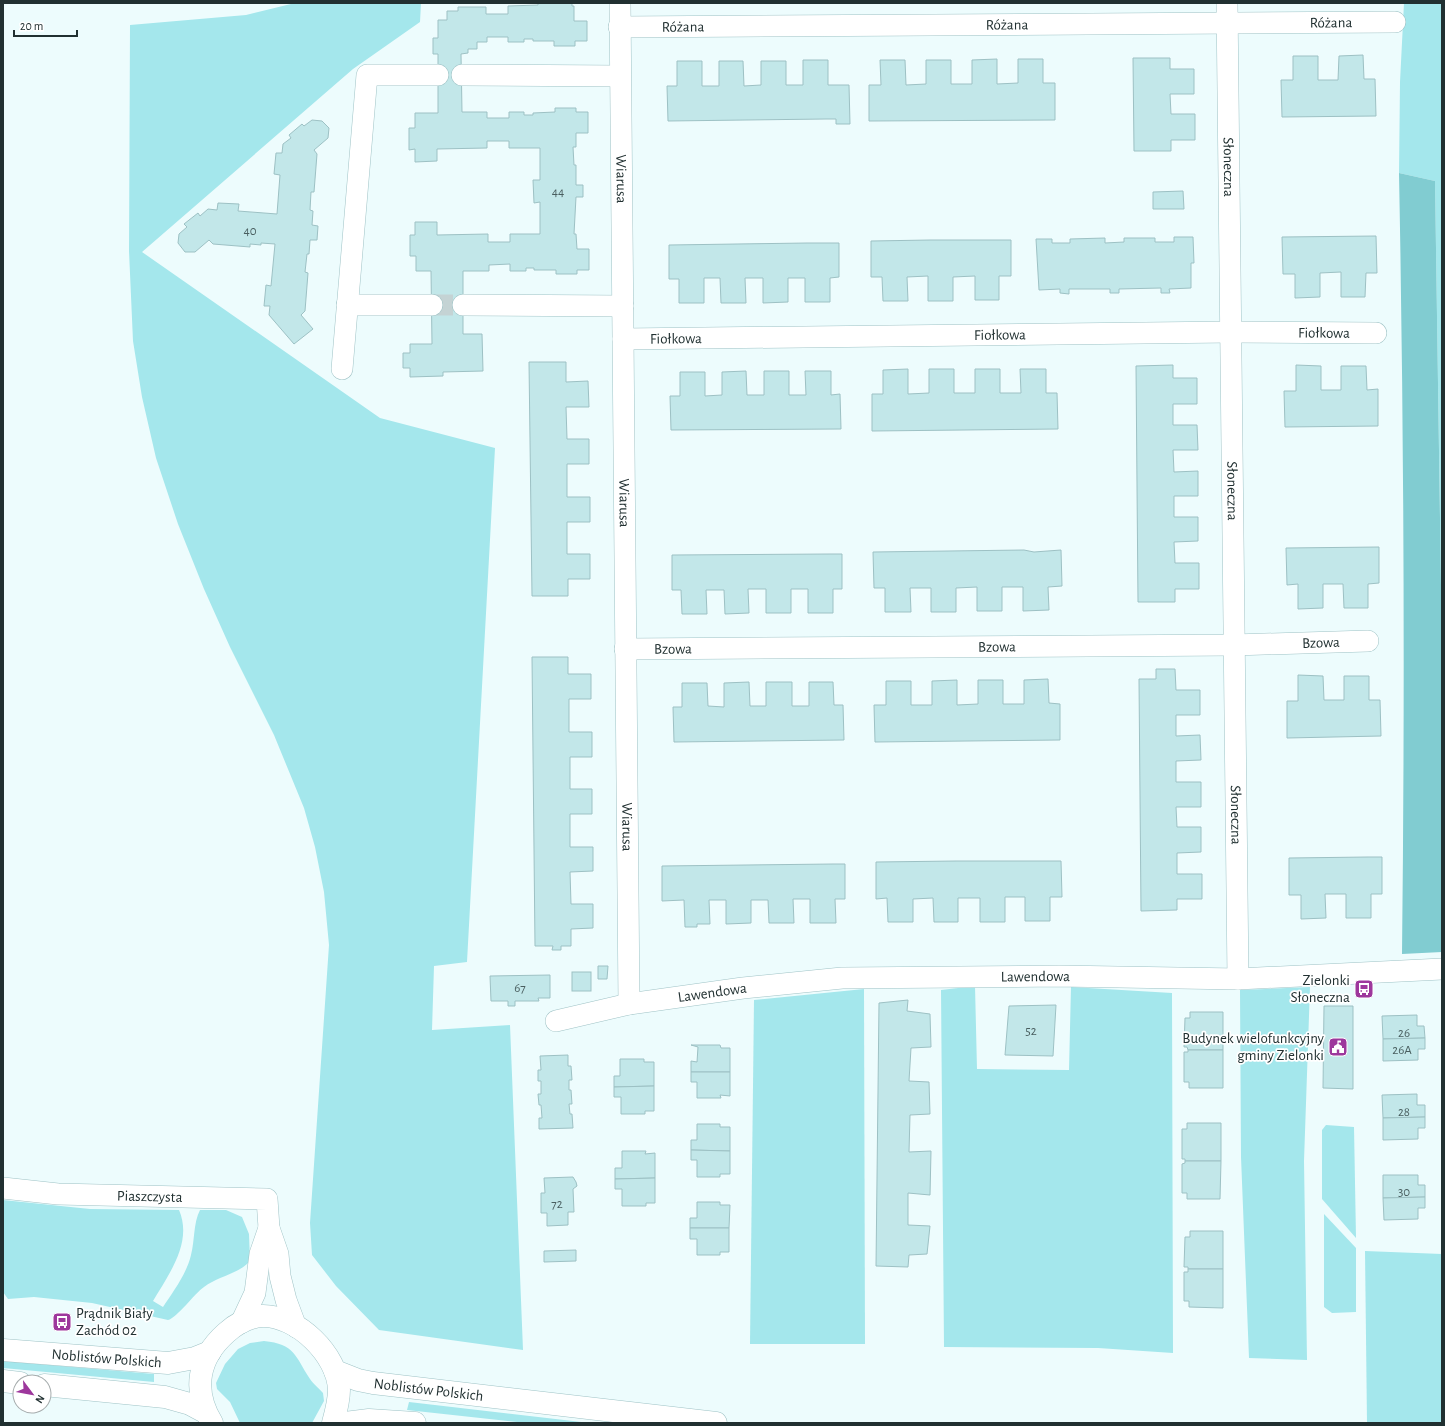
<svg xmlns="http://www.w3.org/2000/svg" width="1445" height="1426" font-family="'Alegreya Sans',sans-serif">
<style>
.green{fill:#a4e7ec}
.forest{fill:#81ccd1}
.building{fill:#c2e7e9;stroke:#9dc1c4}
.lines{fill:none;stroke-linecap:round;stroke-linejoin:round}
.minor-tunnel{stroke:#c4d3d4;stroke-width:21;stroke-dasharray:21 10;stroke-linecap:butt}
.minor-casing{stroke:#9fc3c6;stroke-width:22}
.major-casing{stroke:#9fc3c6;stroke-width:23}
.minor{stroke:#fff;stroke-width:21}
.major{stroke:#fff;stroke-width:22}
.labels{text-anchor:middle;stroke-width:3.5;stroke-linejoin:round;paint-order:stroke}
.number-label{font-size:13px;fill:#495e5f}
.street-label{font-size:15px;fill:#213031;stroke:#fff}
.poi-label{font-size:15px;fill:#213031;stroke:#fff;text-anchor:end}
</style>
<rect width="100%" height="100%" fill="#edfcfd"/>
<!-- green -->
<g class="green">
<path d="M295,3h126l-1,19 -67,47 -211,183 238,166 115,30 -28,514 -33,4 -2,64 78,-5 13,325 -144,-20 -43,-44 -24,-31 -2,-32 19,-278 -5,-53 -9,-45 -11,-39 -30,-73 -44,-88 -26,-58 -26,-65 -22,-66 -14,-61 -9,-56 -4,-90 1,-226 116,-10z"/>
<path d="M1404,3h38v650l-7,-472 -36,-8 1,-91z"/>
<path d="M975,986l2,83 92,1 2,-83 101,6 1,360 -75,-5 -154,-1 -3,-357z"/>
<path d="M1310,987l-6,174 3,199 -58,-2 -8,-201 -1,-167z"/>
<path d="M864,989l1,355h-115l4,-344z"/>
<path d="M1326,1125l28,2 2,111 -34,-39v-69z"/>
<path d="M3,1200l87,9 89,1c14,32 -10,64 -26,91l10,6c10,-15 24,-34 28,-52 4,-15 2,-31 9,-45h26l16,7 7,17 1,27c-11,13 -32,15 -46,26 -10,7 -27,31 -36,33l-76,-17 -58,-6 -26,2 -5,-7z"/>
<path d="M1324,1214l32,34v64l-24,1 -8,-6z"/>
<path d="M1365,1251l77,3v169h-75z"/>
<path d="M264,1341c31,3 31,15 46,38 3,5 9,9 13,14l1,8 -12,22h-72l-10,-21 -13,-13 -1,-6 9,-19 13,-15 12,-6z"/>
<path d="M3,1361l151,13v8l-151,-14z"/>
<path d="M409,1402l181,21h-64l-119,-13z"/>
</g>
<!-- forest -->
<path class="forest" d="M1399,173l36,8 7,472v299l-40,2c3,-260 2,-520 -3,-781z"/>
<!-- building -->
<g class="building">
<path d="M538,3h34v3h2v15h13v20h-12v5h-21v-5h-21v-2h-9v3h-16v-5h-21v5h-10v7h-9v4l-7,1 1,58h25v6h22v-6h15v3h9v-2l22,-1v-4h21v4h12v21h-12v14h-3l1,18h2v20h7v12h-7l-2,37h2l1,15h12v21h-12v4h-21v-4h-22v-2h-8v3h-16v-7l-21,1v6h-26v63h19l1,37 -40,1v4l-33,1v-9h-7v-15h7v-9h22l-1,-73h-15v-15h-6v-21h5v-13h22v13l51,-1v8h22v-8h30v-32l-6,1 -1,-23h7v-32h-31v-7h-22v7l-50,1v12l-22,1v-13l-6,1v-22h6v-15h23v-59h-5v-16h5v-18h9v-9h11v-4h28v7h22v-8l30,-1z"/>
<path d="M1363,55l1,24h11l1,37 -94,1 -1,-37h12v-24h25v24h20l1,-24z"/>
<path d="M1133,58h37v11h24v25h-24l1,20h24v26h-24v11h-37z"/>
<path d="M997,59v25l21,-1v-24h25v24h12v37l-186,1v-36h12l-1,-25h25l1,25 20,-1v-24h25v24h21v-24z"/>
<path d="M803,60h25v25h21l1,39h-14v-5h-10l-158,2 -1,-35h10v-25h25v25h17v-25h24l1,25 17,-1v-24h25v24h17z"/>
<path d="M312,120l10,1 7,7 -1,10 -14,12 3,4 -3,38h-3l-1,18 3,1 -1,14 6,1 -1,14h-7l-1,14h-2l-2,18 3,1 -3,38 -4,4 12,14 -19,15 -25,-29 1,-9h-6l2,-21 5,1 4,-42 -14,-1v2l-11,-1v3l-37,-3 -4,-4 -14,12h-10l-7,-9 1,-9 8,-7 -3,-3 14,-11 2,3 8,-7 9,1 1,-7 21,1 -1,7 39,3 3,-39 -6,-1 2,-21h6l1,-9 8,-6 -2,-3 13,-11 2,2z"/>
<path d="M1183,191l1,18h-31v-17z"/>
<path d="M1376,236l1,37h-11l-1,24h-24v-25l-21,1v24l-25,1v-24h-12l-1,-37z"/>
<path d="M1174,237h19l1,26h-3v25l-22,1 1,4h-9v-5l-42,1v4h-9v-4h-41v5l-9,-1v-4l-21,1 -3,-51h16v4h18v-4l35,-1v5l19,-1v-4h31v4h19z"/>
<path d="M930,240h81v36h-12v24h-24v-24l-22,1v24h-25v-25l-21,1 1,24h-25l-1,-24h-11v-36z"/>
<path d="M807,243h32v34l-9,1v24h-25v-24h-17v24l-25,1v-25h-18l1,25h-25l-1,-25h-16v25h-25v-24h-10v-34z"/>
<path d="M529,362h37v20l22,-1 1,26h-23l1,32h22v25h-22v33h23v25h-23v32h23v25h-22v17h-36z"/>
<path d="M1173,365v13h24v26h-24v21h24l1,25h-25l1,22 24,-1v25h-24v21h24v24l-24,1 1,21h24v26h-24v13h-37l-2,-236z"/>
<path d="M1296,365l25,1v24h20v-24h25l1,24 11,-1v37l-93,1 -1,-36h12z"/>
<path d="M908,369v25l21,-1v-24h25v24h21v-24h25v24h21l-1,-24h26v24h11l1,36 -186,2v-37h11v-24z"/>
<path d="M746,371l1,24h17v-24h25v24h17l-1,-24h26v24l9,-1 1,35 -170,1 -1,-34h10v-24h25v24l17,-1v-23z"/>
<path d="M1379,547v36l-11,1v24h-24l-1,-24h-20v24l-25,1v-25l-11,1 -1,-37z"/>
<path d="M1024,550l10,2 27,-2 1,36 -14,1 1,23 -26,1v-24h-21v24h-25v-24l-21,1v24h-25v-24h-21l1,24h-26v-24h-11l-1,-36z"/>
<path d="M830,554h12v35h-9v24h-25v-24h-17v24h-25v-24h-18l1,24 -24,1 -1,-24h-18l1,24h-25l-1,-24h-9v-35z"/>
<path d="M532,657h36v17h23v25h-22v33h23v25h-22v32h22v25h-22v33h23v24l-23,1 1,32h22v24l-22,1v17h-10v4h-9l1,-4h-18z"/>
<path d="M1156,669h19l1,21h24v25h-24v21l24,-1 1,25 -25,1v21h25v25h-25l1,20h24v25l-24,1v21h25v25h-25v11l-36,1 -2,-232h17z"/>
<path d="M1298,675l25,1 1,24h20v-24h25v24h11l1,36 -94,2v-37h11z"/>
<path d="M1048,679l1,24 11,1v36l-185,2 -1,-37h12v-24h25v24h21v-24l25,-1v25l21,-1v-24h25v24h21v-24z"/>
<path d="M749,682l1,24h16v-24h26v24h17v-24h24l1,23h9l1,35 -170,2 -1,-35h9v-24h25l1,23 16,1v-24z"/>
<path d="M1368,857h14v37h-11v24h-25v-24h-21l1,24 -25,1v-24h-12v-37z"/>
<path d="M956,861h105l1,36h-12v24h-25v-24h-20v25h-25v-24h-22v24h-24l-1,-24 -20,1v23h-25l-1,-24 -11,1v-37z"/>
<path d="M833,864h12v35h-10l1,24h-26v-24h-17l1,24h-25l-1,-23h-17v23l-25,1v-24h-17l1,24h-13v3h-12l-1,-27 -22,1v-35z"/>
<path d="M598,966h10l-1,13h-9z"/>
<rect x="572" y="972" width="19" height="19"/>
<path d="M550,975v23h-12l1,3h-24v5h-7v-5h-17l-1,-25z"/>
<path d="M908,1000l-1,11 23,3 1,33 -20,1 -2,33 20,1 1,32 -20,1 -1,37 22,-1 -1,44 -22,-2v32l22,1 -3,28 -18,1 -1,12 -32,-1 3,-263z"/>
<path d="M1056,1005l-3,51 -48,-1 4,-49z"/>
<path d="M1324,1006h29v83l-30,-1z"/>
<path d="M1190,1012h33v38h-35l-1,-3h-3l1,-29h5z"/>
<path d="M1417,1015v11h7l1,12 -42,1 -1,-23z"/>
<path d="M1425,1038v11h-7v11l-35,1v-22z"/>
<path d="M691,1045h29l1,3h9v24h-39v-11l6,1 1,-15z"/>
<path d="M1188,1050h35v38h-34v-6h-5v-30h4z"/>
<path d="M568,1055v11h3l1,14h-3v10h2l1,14h-3l1,10h2l1,14 -34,1v-11h3l-1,-13h-2l-1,-11h3v-13h-3v-11h3l-1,-14z"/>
<path d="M620,1059h24v3h10v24l-40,1v-11h6z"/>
<path d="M691,1072h39v24l-10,-1 1,3h-24v-16h-6z"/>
<path d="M654,1086v25h-9v3h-24v-17h-7v-10z"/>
<path d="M1417,1094v11h8v12l-42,1 -1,-23z"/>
<path d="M1425,1117v11h-7v11l-35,1v-22z"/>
<path d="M1187,1123h34v38h-36v-2h-3v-30h5z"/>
<path d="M697,1124h23v3h10v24l-39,-1v-10h6z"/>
<path d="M691,1150l39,1v23h-10v3h-23v-17h-6z"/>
<path d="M622,1151h24l-1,3 10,-1v25l-40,1v-11h7z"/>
<path d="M1185,1161h36l-1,38h-33v-6h-5v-29l3,-1z"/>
<path d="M1383,1175h35v10h7v12l-42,1z"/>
<path d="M573,1177l3,5 1,4 -4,3 1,23h-6v13l-21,1v-13h-6v-20h4l-1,-15z"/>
<path d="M655,1178v25h-9v3h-24v-17h-7v-10z"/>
<path d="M1425,1197v11h-7v11l-34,1 -1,-22z"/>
<path d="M697,1202h23v3h10l-1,23h-39v-10h7z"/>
<path d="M690,1228h39v24h-9v3h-23v-16h-7z"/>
<path d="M1190,1231h33v38h-35v-2h-4l1,-30h5z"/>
<path d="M576,1250v11l-32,1v-11z"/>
<path d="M1188,1269h35v39l-34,-1v-6h-5v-29h4z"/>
</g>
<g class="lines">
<!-- minor-tunnel -->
<path class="minor-tunnel" d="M432,305h31"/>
<defs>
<g id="minor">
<path id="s1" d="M620,3l9,1001"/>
<path id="s2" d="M1227,3l11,976"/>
<path id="s3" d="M619,27l776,-5"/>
<path d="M462,75l158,1"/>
<path d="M347,305h85"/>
<path d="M463,305l160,1"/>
<path id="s4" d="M623,339l607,-7 146,1"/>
<path d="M342,369l25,-294h71"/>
<path id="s5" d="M625,649l609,-4 134,-4"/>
<path id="s6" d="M556,1021l73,-17 114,-16 99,-10 217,-2 179,3 204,-10"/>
<path id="s7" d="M3,1188l55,6 209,5 2,29 9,26 2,22 6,24 10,27"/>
<path d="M241,1323l14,-30 5,-39 9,-26"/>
</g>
<g id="major">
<path id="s8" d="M3,1350l165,13 27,-5 15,-6"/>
<path id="s9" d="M335,1371l23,9 15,3 343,40"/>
<path d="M3,1381l17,2"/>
<path d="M44,1385l121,12 25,7 15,8"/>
<path d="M212,1423c-20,-33 -14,-65 14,-90 10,-9 22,-16 36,-17 35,-1 76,39 77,74 0,11 -3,22 -6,33"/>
<path d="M345,1423l24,-3 46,3"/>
</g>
</defs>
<!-- minor casing -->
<use href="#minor" class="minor-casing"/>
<!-- major casing -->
<use href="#major" class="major-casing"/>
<!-- minor -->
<use href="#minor" class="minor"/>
<!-- major -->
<use href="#major" class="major"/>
</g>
<!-- icons -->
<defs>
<symbol id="bus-square" viewBox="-11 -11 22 22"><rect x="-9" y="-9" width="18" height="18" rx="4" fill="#9d379c" stroke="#fff"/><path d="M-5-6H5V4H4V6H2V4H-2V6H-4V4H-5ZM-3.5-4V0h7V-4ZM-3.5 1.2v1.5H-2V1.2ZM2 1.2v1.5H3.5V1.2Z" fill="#fff"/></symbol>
<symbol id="civic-square" viewBox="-11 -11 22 22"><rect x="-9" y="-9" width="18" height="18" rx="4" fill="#9d379c" stroke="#fff"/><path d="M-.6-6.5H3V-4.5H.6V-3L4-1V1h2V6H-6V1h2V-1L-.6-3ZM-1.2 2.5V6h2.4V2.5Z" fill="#fff"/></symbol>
</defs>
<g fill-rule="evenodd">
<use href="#bus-square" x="1353" y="978" width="22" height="22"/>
<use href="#civic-square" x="1327" y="1036" width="22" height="22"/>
<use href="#bus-square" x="51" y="1311" width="22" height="22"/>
</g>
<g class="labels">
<!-- number labels -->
<g class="number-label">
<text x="558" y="196">44</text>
<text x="250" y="235">40</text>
<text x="520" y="992">67</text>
<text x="1031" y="1035">52</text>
<text x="1404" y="1037">26</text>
<text x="1402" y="1054">26A</text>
<text x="1404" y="1116">28</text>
<text x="1404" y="1196">30</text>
<text x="557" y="1208">72</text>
</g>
<!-- street labels -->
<g class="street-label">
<text dy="5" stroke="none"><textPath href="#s3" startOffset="712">Różana</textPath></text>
<text dy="5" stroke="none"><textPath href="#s3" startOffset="388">Różana</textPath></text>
<text dy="5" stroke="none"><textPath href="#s3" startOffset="64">Różana</textPath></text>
<text dy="5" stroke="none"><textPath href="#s2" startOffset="164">Słoneczna</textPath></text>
<text dy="5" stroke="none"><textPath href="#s1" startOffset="176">Wiarusa</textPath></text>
<text dy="5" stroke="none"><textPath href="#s4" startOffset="701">Fiołkowa</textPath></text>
<text dy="5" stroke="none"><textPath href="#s4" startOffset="377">Fiołkowa</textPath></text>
<text dy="5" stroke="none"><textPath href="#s4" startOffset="53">Fiołkowa</textPath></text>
<text dy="5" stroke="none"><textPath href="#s2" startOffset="488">Słoneczna</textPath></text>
<text dy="5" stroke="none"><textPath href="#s1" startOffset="500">Wiarusa</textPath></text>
<text dy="5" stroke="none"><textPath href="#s5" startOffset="696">Bzowa</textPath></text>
<text dy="5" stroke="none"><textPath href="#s5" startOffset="372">Bzowa</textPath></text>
<text dy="5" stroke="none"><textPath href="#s5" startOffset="48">Bzowa</textPath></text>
<text dy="5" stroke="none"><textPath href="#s2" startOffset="812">Słoneczna</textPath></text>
<text dy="5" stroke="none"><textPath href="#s1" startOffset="824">Wiarusa</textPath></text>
<text dy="5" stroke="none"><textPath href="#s6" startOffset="483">Lawendowa</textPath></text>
<text dy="5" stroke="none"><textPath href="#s6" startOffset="159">Lawendowa</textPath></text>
<text dy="5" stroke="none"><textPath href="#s7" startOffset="147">Piaszczysta</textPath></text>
<text dy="5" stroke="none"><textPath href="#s8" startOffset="104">Noblistów Polskich</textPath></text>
<text dy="5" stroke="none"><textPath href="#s9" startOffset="96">Noblistów Polskich</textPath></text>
</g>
<!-- poi labels -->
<g class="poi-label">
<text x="1350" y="985">Zielonki<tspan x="1350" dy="17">Słoneczna</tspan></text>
<text x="1324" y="1043">Budynek wielofunkcyjny<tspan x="1324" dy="17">gminy Zielonki</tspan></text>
<text x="76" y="1318" text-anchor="start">Prądnik Biały<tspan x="76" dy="17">Zachód 02</tspan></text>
</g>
</g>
<!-- border -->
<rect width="1445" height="1426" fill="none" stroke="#213031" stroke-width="8"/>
<!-- north arrow -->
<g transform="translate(32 1394) rotate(122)"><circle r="19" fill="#ffffff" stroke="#a6acad"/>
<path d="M0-3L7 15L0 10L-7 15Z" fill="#9d379c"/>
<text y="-6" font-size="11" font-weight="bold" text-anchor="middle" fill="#213031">N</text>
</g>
<!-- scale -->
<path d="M14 30v6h63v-6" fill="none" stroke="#213031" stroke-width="2"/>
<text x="20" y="30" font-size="12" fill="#213031" stroke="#ffffff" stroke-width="3" paint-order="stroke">20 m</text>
</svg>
